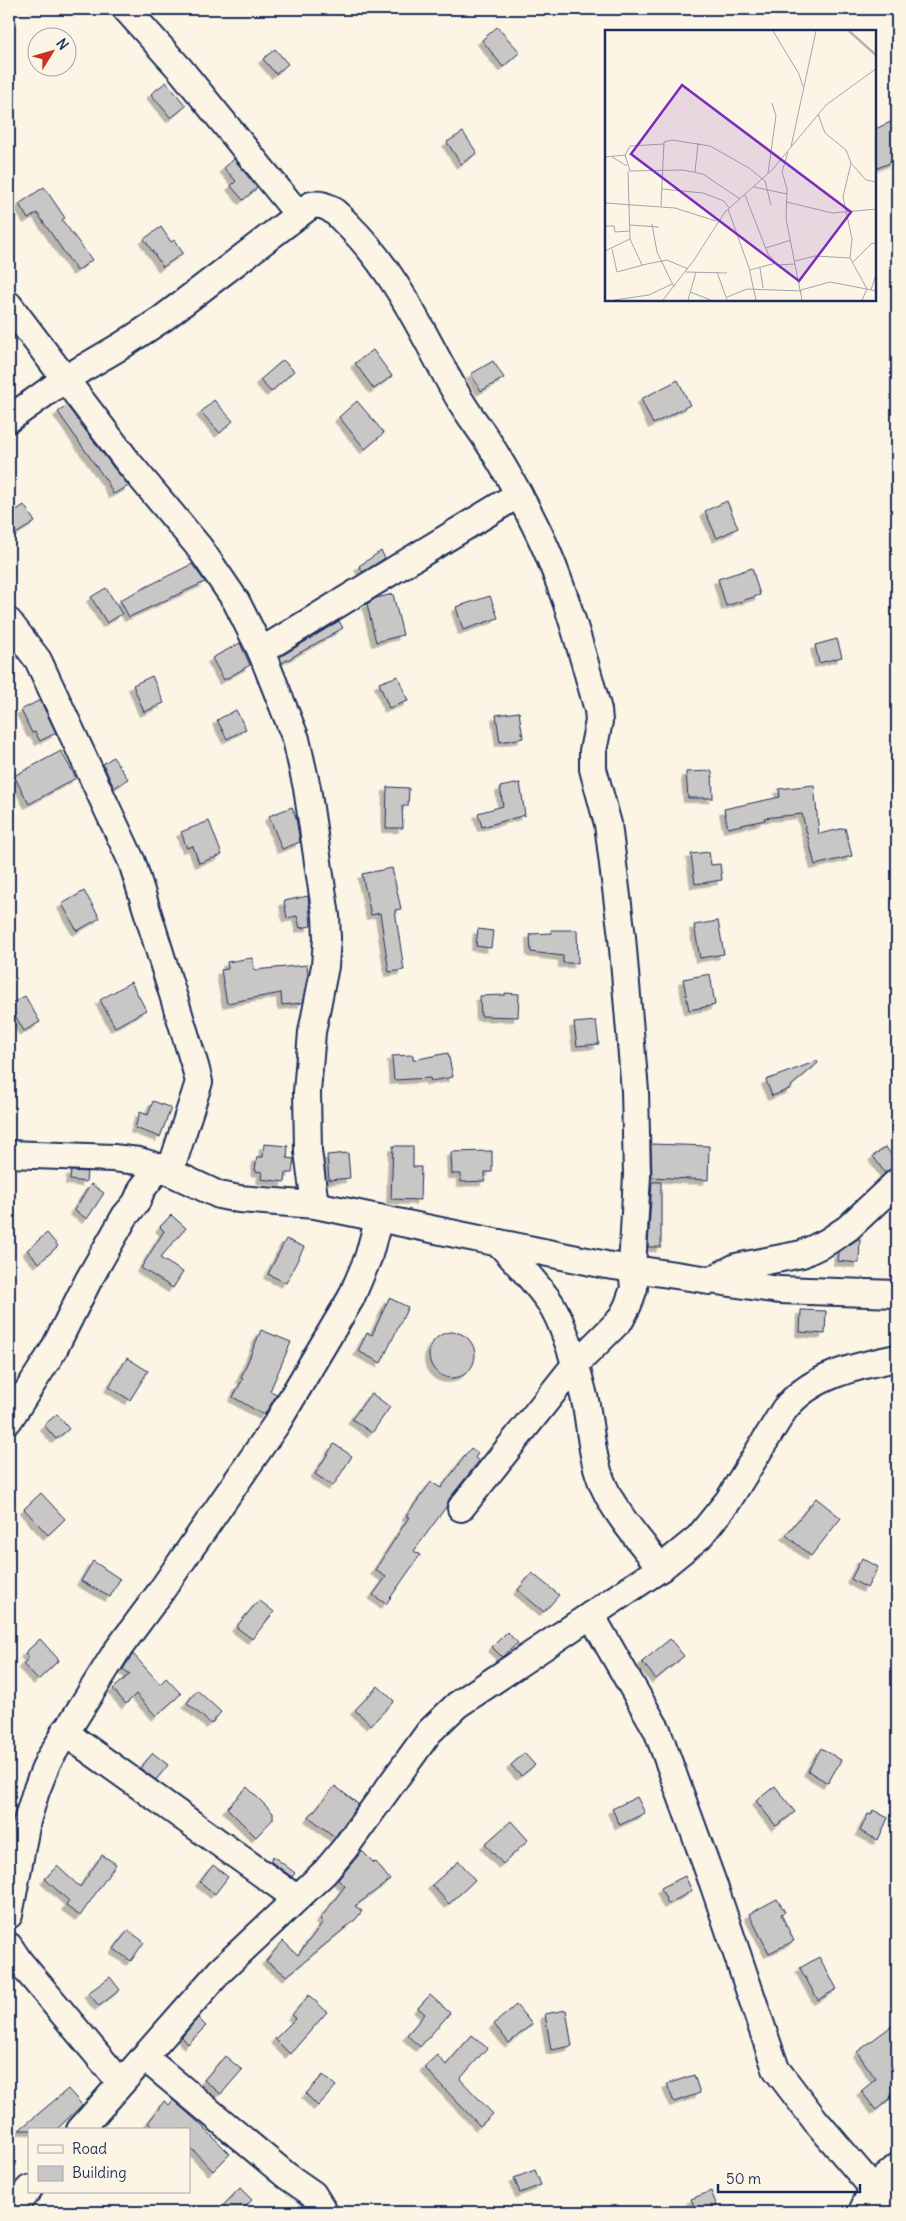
<svg xmlns="http://www.w3.org/2000/svg" width="906" height="2221" font-family="Delius,sans-serif">
<style>
.building{fill:#c8c7c6;stroke:#1b2f5e;filter:url(#shadow)}
.lines{fill:none;stroke-linecap:round;stroke-linejoin:round}
.minor-casing{stroke:#1b2f5e;stroke-width:30}
.minor{stroke:#fcf5e5;stroke-width:26}
.inset-river{fill:none;stroke:#b2b4b8;stroke-width:2.5}
.inset-road{fill:none;stroke:#a2a6af;stroke-width:1}
.view{fill:#7b2cbf;fill-opacity:0.15;stroke:#7b2cbf;stroke-width:2.5}
.inset-edge{fill:none;stroke:#1b2f5e;stroke-width:2.5}
</style>
<defs>
<filter id="shadow"><feDropShadow dx="-4.5" dy="4.5" stdDeviation="0" flood-color="#0004"/></filter>
</defs>
<rect width="100%" height="100%" fill="#fcf5e5"/>
<filter id="ink" filterUnits="userSpaceOnUse"><feTurbulence type="fractalNoise" baseFrequency=".02" numOctaves="2"/><feDisplacementMap in="SourceGraphic" scale="10" xChannelSelector="R" yChannelSelector="G"/><feConvolveMatrix kernelMatrix="1 2 1 2 8 2 1 2 1" color-interpolation-filters="sRGB"/></filter>
<g filter="url(#ink)">
<!-- building -->
<g class="building">
<path d="M497,27l23,25 -17,15 -21,-27z"/>
<path d="M275,49l13,15 -12,10 -13,-15z"/>
<path d="M166,82l20,24 -15,12 -20,-24z"/>
<path d="M893,121l4,11v28l-22,9v-40z"/>
<path d="M463,132l14,21 -16,11 -14,-22z"/>
<path d="M234,159l23,29 -14,12 -12,-14 5,-5 -12,-13z"/>
<path d="M44,187l21,31 -3,2 30,40 -15,11 -40,-58 -9,6 -9,-15z"/>
<path d="M161,227l10,15 3,-2 9,13 -20,14 -19,-28z"/>
<path d="M373,350l19,26 -18,13 -19,-26z"/>
<path d="M283,360l11,11 -23,21 -11,-12z"/>
<path d="M493,361l11,17 -23,13 -10,-17z"/>
<path d="M678,380l12,25 -37,19 -12,-25z"/>
<path d="M214,400l19,21 -13,12 -19,-21z"/>
<path d="M357,401l27,32 -19,16 -26,-32z"/>
<path d="M67,406l49,65 13,15 -16,8 -5,-11 -50,-71z"/>
<path d="M727,501l11,27 -21,10 -12,-27z"/>
<path d="M24,505l11,17 -26,16v-23z"/>
<path d="M381,551l4,7 -22,14 -4,-6z"/>
<path d="M192,564l13,18 -76,35 -9,-17z"/>
<path d="M752,568l8,27 -34,11 -8,-27z"/>
<path d="M106,588l16,26 -15,9 -16,-26z"/>
<path d="M393,594l10,41 -27,7 -9,-38 9,-6z"/>
<path d="M490,596l8,22 -35,12 -7,-23z"/>
<path d="M339,621l4,7 -61,35 -2,-6z"/>
<path d="M837,639l5,18 -23,6 -4,-18z"/>
<path d="M240,643l10,22 -26,15 -12,-22z"/>
<path d="M152,676l12,27 -20,9 -11,-27z"/>
<path d="M398,676l10,25 -19,7 -10,-25z"/>
<path d="M40,700l16,33 -16,8 -5,-9 -3,1 -11,-23z"/>
<path d="M236,710l10,19 -19,10 -10,-19z"/>
<path d="M519,712l4,26 -23,4 -4,-27z"/>
<path d="M61,751l15,27 -47,26 -15,-28z"/>
<path d="M113,757l15,22 -14,9 -11,-24z"/>
<path d="M712,771l1,27h-25l-2,-26z"/>
<path d="M520,783l5,32 -43,12 -4,-14 25,-7 -3,-19z"/>
<path d="M814,785l5,49 26,-6 7,28 -37,9 -13,-51 -38,4 1,2 -37,8 -4,-19 56,-12 -1,-8z"/>
<path d="M387,787l22,1 -1,18h-6l1,22h-17z"/>
<path d="M292,807l4,11 4,24 -18,7 -13,-33z"/>
<path d="M209,821l13,34 -23,8 -6,-17 -6,2 -6,-16z"/>
<path d="M709,852l2,13 9,-1 2,16 -27,4 -4,-30z"/>
<path d="M392,868l9,41 -6,1 9,60 -15,2 -9,-59 -9,2 -9,-41z"/>
<path d="M84,891l16,27 -23,13 -15,-27z"/>
<path d="M308,896l3,30 -11,2 -3,-12 -10,2 -3,-17z"/>
<path d="M718,921l6,33 -24,4 -6,-33z"/>
<path d="M478,929l15,2 -2,17 -15,-2z"/>
<path d="M551,930h26l1,33h-15v-7l-32,-4 -1,-18 22,-1z"/>
<path d="M252,958l2,12 53,-5 1,8 -6,30 -20,2 -1,-12 -54,10 -6,-33 7,-1 -1,-7z"/>
<path d="M710,974l5,31 -26,5 -6,-31z"/>
<path d="M131,982l15,28 -31,17 -15,-27z"/>
<path d="M505,993l14,1 -1,23 -37,-1 -1,-20 25,-1z"/>
<path d="M25,996l15,26 -16,9 -15,-26z"/>
<path d="M596,1021l3,23 -22,2 -3,-23z"/>
<path d="M448,1053l5,24 -22,4 -1,-3 -36,2 -2,-24 21,-1v5z"/>
<path d="M817,1061l1,2 -27,23 1,2 -20,8 -6,-16z"/>
<path d="M153,1101l18,7 -11,29 -25,-9 5,-16 8,3z"/>
<path d="M264,1144l24,2 -1,12 7,1 -2,14h-6l-1,9 -24,-3 1,-7 -7,-1 2,-14h6z"/>
<path d="M651,1144l58,2 -1,34 -56,-3z"/>
<path d="M393,1146h20v21h8l-1,33 -29,-1z"/>
<path d="M886,1147l11,17 -12,9 -12,-17z"/>
<path d="M492,1151v21h-7v9l-24,1v-8h-9l-1,-22z"/>
<path d="M348,1153l2,25 -21,2 -2,-25z"/>
<path d="M71,1171l16,1 -1,10 -16,-2z"/>
<path d="M652,1182h9v65h-13z"/>
<path d="M91,1184l13,9 -17,26 -13,-9z"/>
<path d="M171,1215l15,13 -26,30 23,14 -10,16 -32,-20 23,-37 -4,-4z"/>
<path d="M47,1233l11,13 -19,17 -12,-13z"/>
<path d="M286,1239l18,8 -18,36 -18,-9z"/>
<path d="M858,1239h2l-1,24 -21,-2 1,-9z"/>
<path d="M389,1298l19,9 -27,56 -23,-12 9,-18 5,2z"/>
<path d="M801,1310l25,1 -1,23 -25,-2z"/>
<path d="M261,1330l30,12 -21,49 7,3 -13,21 -31,-18 10,-18 -2,-1z"/>
<circle cx="452" cy="1355" r="23"/>
<path d="M127,1358l21,13 -18,29 -21,-13z"/>
<path d="M371,1393l19,14 -18,26 -20,-14z"/>
<path d="M57,1414l12,15 -13,10 -12,-14z"/>
<path d="M334,1444l18,12 -19,30 -18,-12z"/>
<path d="M471,1448l7,5 -3,5 4,3 -30,38 -3,8 -32,44 6,4 -34,49 -13,-9 13,-18 -11,-7 34,-53 -3,-1 25,-34 10,6z"/>
<path d="M41,1493l24,26 -17,16 -24,-26z"/>
<path d="M816,1498l25,20 -30,38 -25,-21z"/>
<path d="M862,1558l16,9 -11,21 -16,-9z"/>
<path d="M93,1561l27,18 -10,18 -29,-16z"/>
<path d="M532,1573l27,22 -15,17 -26,-22z"/>
<path d="M259,1600l15,12 -22,27 -16,-12z"/>
<path d="M507,1632l11,11 -16,14 -10,-10z"/>
<path d="M40,1639l19,21 -21,20 -15,-16 6,-7 -4,-4z"/>
<path d="M670,1639l14,17 -28,23 -14,-17z"/>
<path d="M133,1654l27,30 6,-6 15,16 -25,22 -20,-22 -10,10 -13,-15 17,-15 -7,-5z"/>
<path d="M378,1686l16,15 -23,24 -16,-15z"/>
<path d="M197,1690l24,22 -10,12 -24,-21z"/>
<path d="M821,1748l20,12 -13,23 -20,-12z"/>
<path d="M153,1753l15,12 -12,15 -16,-12z"/>
<path d="M524,1753l11,12 -14,11 -10,-11z"/>
<path d="M335,1786l23,18 -23,33 -26,-20z"/>
<path d="M775,1786l20,26 -19,14 -20,-25z"/>
<path d="M247,1787l26,26v6l-17,18 -29,-29z"/>
<path d="M637,1797l8,16 -25,12 -8,-16z"/>
<path d="M873,1810l15,8 -10,22 -18,-9 8,-17 3,1z"/>
<path d="M511,1821l17,19 -25,24 -18,-20z"/>
<path d="M362,1851l12,12 2,-1 14,18 -35,26 7,5 -6,8 -69,57 -21,-15 17,-20 15,14 25,-33 -3,-3 25,-33 -7,-6z"/>
<path d="M102,1855l14,9 -36,52 -14,-10 3,-5 -24,-22 12,-13 23,21z"/>
<path d="M273,1856l22,17 -3,4 -22,-16z"/>
<path d="M459,1861l16,19 -26,24 -17,-19z"/>
<path d="M213,1865l15,12 -13,17 -15,-12z"/>
<path d="M685,1876l7,15 -24,13 -7,-16z"/>
<path d="M777,1899l8,13 -4,2 13,27 -25,12 -20,-39z"/>
<path d="M128,1930l16,12 -13,19 -17,-12z"/>
<path d="M819,1957l18,32 -19,11 -18,-32z"/>
<path d="M110,1977l10,13 -21,16 -11,-13z"/>
<path d="M309,1995l18,17 -37,42 -15,-15 21,-21 -4,-3z"/>
<path d="M430,1995l20,18 -30,34 -13,-12 18,-21 -7,-6z"/>
<path d="M516,2005l16,19 -23,19 -15,-19z"/>
<path d="M566,2010l6,36 -21,4 -6,-36z"/>
<path d="M198,2018l8,8 -18,18 -6,-7z"/>
<path d="M897,2022v71l-21,17 -15,-19 15,-12 -19,-27z"/>
<path d="M472,2035l15,13 -27,31 33,35 -13,12 -56,-59 13,-12 9,10z"/>
<path d="M225,2056l17,14 -21,24 -17,-14z"/>
<path d="M323,2075l13,11 -18,20 -12,-12z"/>
<path d="M694,2075l6,18 -26,9 -7,-18z"/>
<path d="M68,2089l14,16 -26,25h-37z"/>
<path d="M173,2100l26,23 31,31 -17,17 -24,-25v-16h-32l-9,-7 16,-22 5,4z"/>
<path d="M535,2170l6,15 -21,8 -6,-15z"/>
<path d="M240,2188l12,12 -12,12h-23z"/>
<path d="M711,2191l6,15 -20,6 -6,-13z"/>
</g>
<g class="lines">
<defs>
<g id="minor">
<path d="M126,9l54,60 118,145"/>
<path d="M9,305l119,157 71,85 37,54 25,50 35,88 11,49 19,128 1,22 -2,28 -13,66 -5,60 1,59 7,54"/>
<path d="M9,419l56,-40 56,-33 41,-27 149,-114c17,-3 26,9 37,20 51,50 77,115 112,175 10,17 22,31 32,48 20,33 40,68 55,103 22,52 36,105 51,159l1,11 -6,30v18l15,55 14,113 13,154 2,84 -5,94 2,19 -6,17 -7,14 -47,47 -113,142"/>
<path d="M9,622l29,38 94,202 63,204 4,16 -29,90"/>
<path d="M261,651l258,-157"/>
<path d="M9,1154l104,4 26,3 20,6 60,28 20,4 76,6 291,60 173,25 118,4"/>
<path d="M499,1243c18,20 37,39 52,61 14,22 29,74 35,101 5,27 6,56 18,82 13,29 37,55 57,81"/>
<path d="M709,1281l27,-14 66,-13 25,-12 21,-14 49,-46"/>
<path d="M9,1420l44,-69 35,-70 37,-65 11,-13 6,-14 17,-22"/>
<path d="M591,1615l66,115 57,156 62,183 39,51 58,68 24,16"/>
<path d="M64,1732l232,166"/>
<path d="M9,1915l18,-94 9,-30 12,-30 68,-109 43,-58 118,-171 74,-125 17,-40 11,-40"/>
<path d="M9,1946l10,15 102,122"/>
<path d="M144,2057l143,119 26,18 11,18"/>
<path d="M80,2130l140,-159 105,-99 20,-24 84,-116 28,-27 204,-137 38,-31 29,-36 56,-91c26,-34 72,-44 113,-52"/>
<path d="M9,2212l20,-23"/>
<path d="M862,2212l11,-24 24,-21"/>
</g>
</defs>
<!-- minor casing -->
<use href="#minor" class="minor-casing"/>
<!-- minor -->
<use href="#minor" class="minor"/>
</g>
</g>
<!-- overview -->
<g transform="translate(605 30)">
<rect width="271" height="271" fill="#fcf5e5"/>
<path class="inset-river" d="M244,1l28,25"/>
<path class="inset-road" d="M168,1l26,43 4,13M213,84l7,19 21,17 5,13 -8,34 9,42 -2,19M186,117l25,-116M183,122l-6,20 5,17 -1,30 16,81M20,125l5,-9 34,-2M0,127l20,-2 5,16 53,-1 20,4 37,25M7,127l15,9M246,133l15,17 11,2M90,142l3,-29M163,143l8,-57 -4,-13M149,157l33,7M57,159l41,4 21,8 5,7M140,165l23,59 10,11 17,-1M182,172l45,11 45,-4M0,173l70,5 41,13M56,176l3,-64 8,-2 38,6 39,22 16,13 6,24M123,179l21,59 7,32M47,194l5,28 17,35M24,195l30,2M0,196h9l1,6 14,-1M25,209l12,26 25,-5 21,9M161,218l25,-8M7,219l5,23 26,-7M0,221l25,-12 -2,-68M190,231l20,-5 35,2 17,31 -5,11M247,233l20,-20 5,1M155,238l3,20M145,240l26,-7M81,242l41,1M112,242l10,28M196,260l29,-8 47,9M266,260l6,-19M85,262l21,8M122,267l20,-8 55,2M9,270l35,-5 23,-11M58,270l31,-40 31,-48 47,-42 54,-65 51,-37M83,270l8,-28"/>
<path class="view" d="M77,55l169,127 -52,69 -168,-127z"/>
<rect width="271" height="271" class="inset-edge"/>
</g>
<!-- margin -->
<rect width="906" height="2221" fill="none" stroke="#fcf5e5" stroke-width="30"/>
<rect x="15" y="15" width="876" height="2191" fill="none" stroke="#1b2f5e" stroke-width="2" filter="url(#ink)"/>
<!-- legend -->
<rect x="28" y="2128" width="162" height="65" fill="#fcf5e5" stroke="#a2a6af"/>
<rect x="38" y="2145" width="25" height="8" fill="#fcf5e5" stroke="#a2a6af"/>
<text x="72" y="2154" font-size="15" fill="#1b2f5e">Road</text>
<rect x="38" y="2166" width="25" height="15" fill="#c8c7c6" stroke="#a2a6af"/>
<text x="72" y="2178" font-size="15" fill="#1b2f5e">Building</text>
<!-- north arrow -->
<g transform="translate(52 52) rotate(53)"><circle r="24" fill="#fcf5e5" stroke="#a2a6af"/>
<path d="M0-4L9 19L0 12L-9 19Z" fill="#c8321e"/>
<text y="-8" font-size="14" font-weight="bold" text-anchor="middle" fill="#1b2f5e">N</text>
</g>
<!-- scale -->
<path d="M718 2184v8h142v-8" fill="none" stroke="#1b2f5e" stroke-width="2.5"/>
<text x="726" y="2184" font-size="15" fill="#1b2f5e" stroke="#fcf5e5" stroke-width="4" paint-order="stroke">50 m</text>
</svg>
